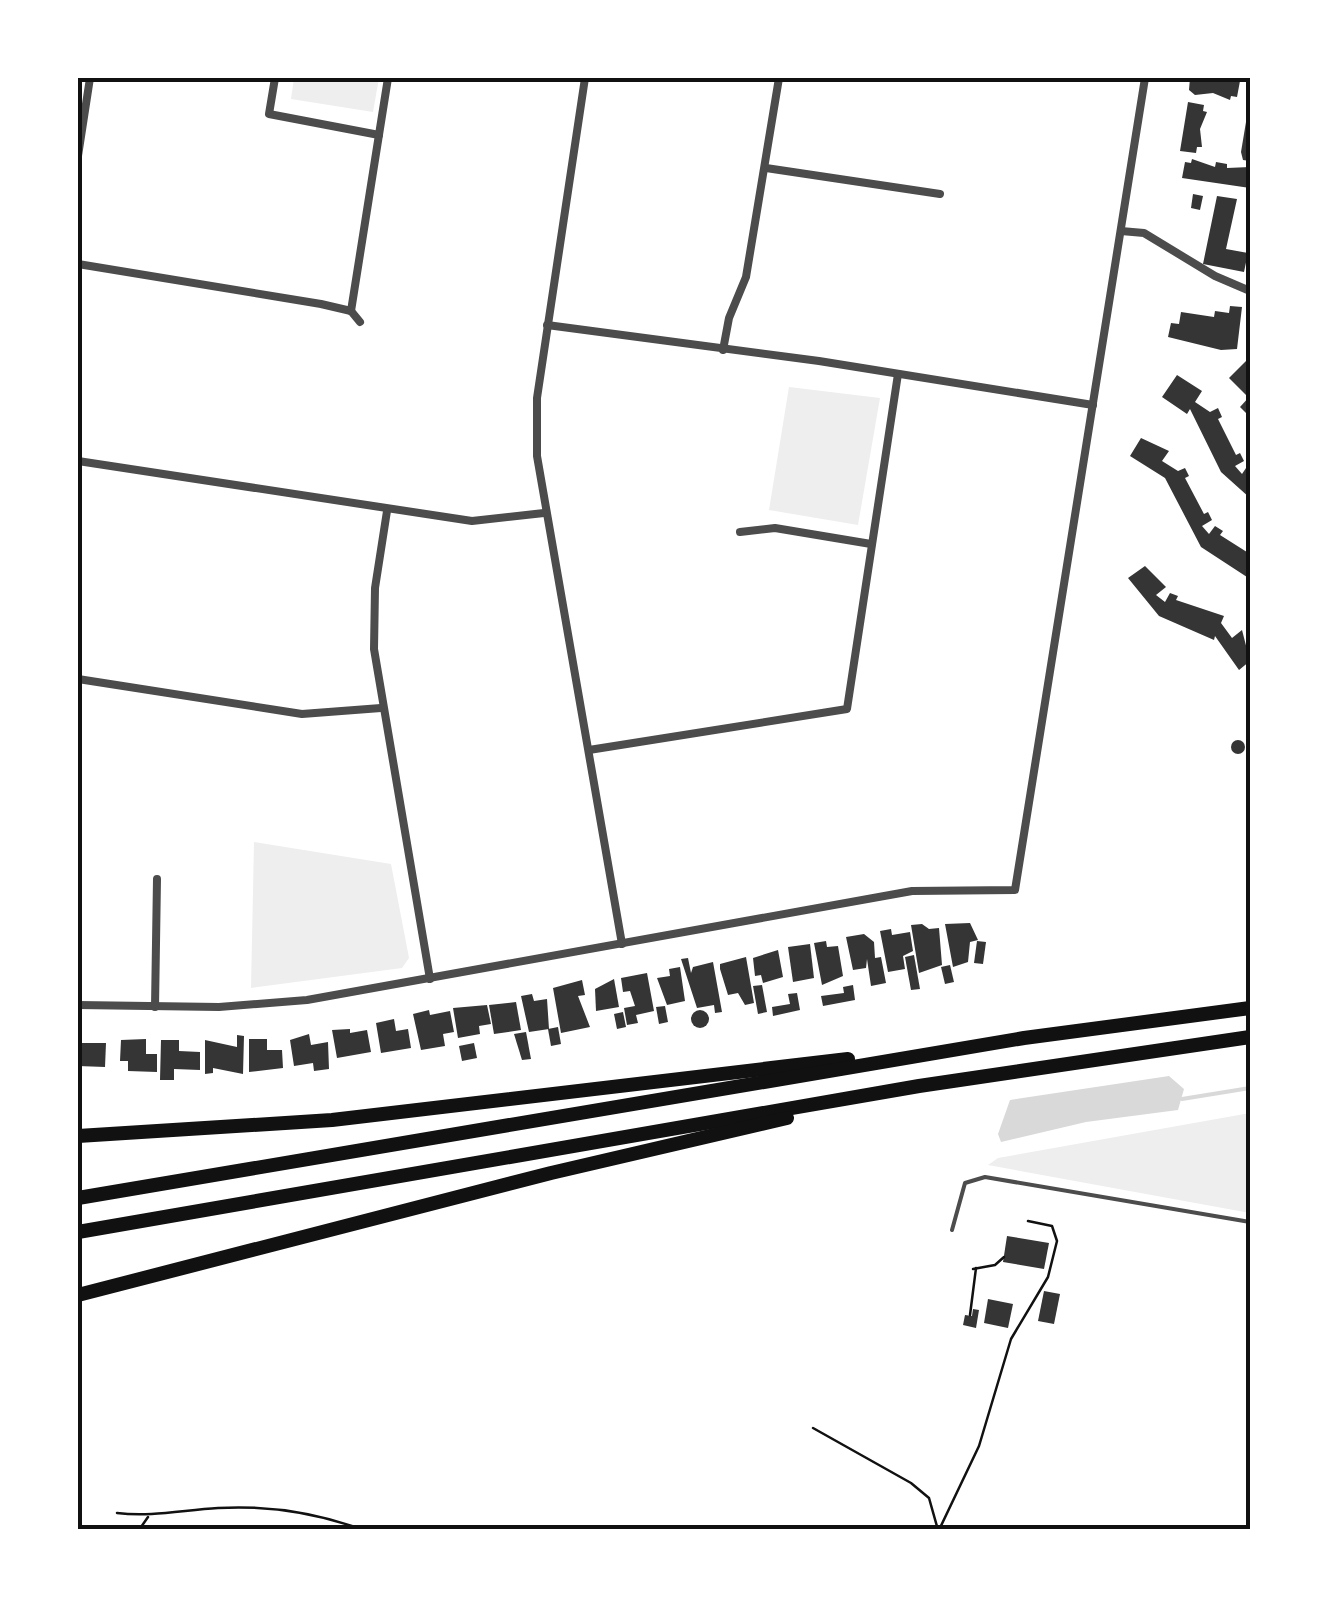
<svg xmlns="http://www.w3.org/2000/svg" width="1328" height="1607" font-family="'Space Grotesk',sans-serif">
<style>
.green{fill:#eee}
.water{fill:#d9d9d9}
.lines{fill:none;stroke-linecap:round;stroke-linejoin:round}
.stream{stroke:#d9d9d9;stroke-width:4}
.building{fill:#353535}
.path{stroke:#111;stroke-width:2.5}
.service{stroke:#4c4c4c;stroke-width:4}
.minor{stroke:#4c4c4c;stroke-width:8}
.motorway{stroke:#111;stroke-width:14}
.neatline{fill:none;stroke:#111;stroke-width:4}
</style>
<rect width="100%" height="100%" fill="#fff"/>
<!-- green -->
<g class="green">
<path d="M294,78h85l-6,34 -82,-13z"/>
<path d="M789,387l91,11 -22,127 -89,-15z"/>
<path d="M254,842l137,22 18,94 -7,10 -151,20z"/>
<path d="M1250,1113v100l-262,-48 10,-7z"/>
</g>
<!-- water -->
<path class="water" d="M1169,1076l15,13 -6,21 -92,12 -85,20 -3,-8 12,-34z"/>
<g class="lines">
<!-- stream -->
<path class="stream" d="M1182,1099l68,-11"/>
</g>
<!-- building -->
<g class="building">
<path d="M1190,78l50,3 -3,16 -6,-1 -1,4 -17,-7 -18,2 -6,-5z"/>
<path d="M1188,102l16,3 -1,6 4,1 -7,17 2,18h-5l-1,6 -16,-2z"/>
<path d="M1247,116h3v45l-7,-1 -2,-8z"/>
<path d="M1192,159l23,8 1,-5 11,2v4l23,-1v21l-68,-10 3,-16 6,1z"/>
<path d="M1193,194l10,2 -3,14 -9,-2z"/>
<path d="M1217,196l20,3 -11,50 22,4 -4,19 -41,-8z"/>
<path d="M1230,306l12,1 -5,42 -16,1 -53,-13 3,-14 8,1 2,-12 33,5 1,-6 14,2z"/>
<path d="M1250,357v34l-4,4 -17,-17z"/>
<path d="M1177,375l25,16 -7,11 15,10 8,-4 4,9 -4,2 18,36 4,-2 4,8 -9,5 7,8 8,-12v36l-29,-26 -31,-63 -3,5 -25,-17z"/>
<path d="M1250,396v21l-10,-10z"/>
<path d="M1141,438l28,13 -7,10 16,10 7,-3 4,8 -4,2 19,36 4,-2 4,8 -10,6 7,8 6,-8 8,5 -3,4 30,19v25l-49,-32 -36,-69 -35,-22z"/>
<path d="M1145,566l21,21 -10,8 9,7 5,-9 8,3 -2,4 48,16 -3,7 11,15 10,-8 8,31 -11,9 -24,-34 -1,4 -55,-24 -31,-38z"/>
<circle cx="1238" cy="747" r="7"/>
<path d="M970,923l8,17 -8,2 -2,20 -15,5 -8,-43z"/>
<path d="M922,924l7,5 10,-1 3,37 -23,8 -8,-48z"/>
<path d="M891,929l1,6 18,-3 3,19 -10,5 2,13 -17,3 -8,-41z"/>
<path d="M864,934l10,8 1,16 6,-1 5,26 -15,3 -4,-27 -1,9 -13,2 -7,-33z"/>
<path d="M826,941l1,6 11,-1 5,30 -21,9 -8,-42z"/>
<path d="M977,941l9,1 -3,22 -9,-1z"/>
<path d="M810,944l4,34 -21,4 -5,-35z"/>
<path d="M778,950l5,27 -20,6 -2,-8 -6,1 -2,-18z"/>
<path d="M914,955l6,34 -9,1 -6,-33z"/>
<path d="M746,957l8,46 -9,2 -7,-12 -10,2 -8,-26v-5z"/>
<path d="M688,958l3,15 2,-6 20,-5 9,50 -7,1 -1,-8 -17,3 -16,-49z"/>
<path d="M950,965l4,17 -9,2 -4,-17z"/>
<path d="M680,967l5,34 -18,4 -10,-27 13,-2 -1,-7z"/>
<path d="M647,973l7,38 -18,4 2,8 -11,2 -3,-17 11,-2 -5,-15 -7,1 -2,-14z"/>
<path d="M614,979l5,28 -23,4 -1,-22z"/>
<path d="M582,980l3,15 -7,1 12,31 -29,6 -8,-45z"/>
<path d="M762,985l5,27 -9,2 -5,-28z"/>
<path d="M853,985l2,15 -32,6 -2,-10 23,-3 -1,-6z"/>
<path d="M797,993l3,17 -27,6 -1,-9 18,-3 -2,-10z"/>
<path d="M532,994l2,7 13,-2 2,30 -20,3 -8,-36z"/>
<path d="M516,1002l5,28 -27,4 -5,-29z"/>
<path d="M487,1005l4,19 -12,2 1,8 -22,4 -5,-30z"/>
<path d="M665,1006l3,16 -9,2 -3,-17z"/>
<path d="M429,1010l1,5 20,-4 4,21 -11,2 2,12 -24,4 -8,-36z"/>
<circle cx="700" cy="1019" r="9"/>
<path d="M623,1012l3,15 -9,2 -3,-15z"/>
<path d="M394,1019l2,12 12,-2 3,19 -30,5 -5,-30z"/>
<path d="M558,1027l3,17 -10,2 -3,-17z"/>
<path d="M350,1029v4l17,-3 4,22 -34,6 -5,-28z"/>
<path d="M526,1032l5,27 -9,1 -8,-26z"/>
<path d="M309,1034l2,11 17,-3 1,27 -15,2 -1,-8 -19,3 -4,-26z"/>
<path d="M237,1035l7,1 -1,38 -30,-6v5l-8,1v-34l32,7z"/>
<path d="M146,1039v15h11v18l-29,-1v-10h-8l1,-21z"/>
<path d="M249,1039h18v11h15l1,18 -34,4z"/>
<path d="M161,1040h18v11l21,1v18l-26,-1v11h-14z"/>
<path d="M78,1043h28l-1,24 -27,-1z"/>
<path d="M474,1043l3,15 -15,3 -3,-15z"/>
<path d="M1007,1236l42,7 -5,26 -41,-7z"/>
<path d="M1044,1291l16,3 -6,30 -16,-3z"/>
<path d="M988,1299l25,5 -5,24 -24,-5z"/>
<path d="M973,1309l6,1 -3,18 -13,-3 2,-10 7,1z"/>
</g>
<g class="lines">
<!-- path -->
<g class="path">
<path d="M973,1269l22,-4 9,-8"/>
<path d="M970,1315l6,-47"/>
<path d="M813,1428l98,55 18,15 9,32"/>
<path d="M117,1513c35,4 66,-3 101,-5 51,-3 99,5 146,22"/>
<path d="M139,1530l9,-13"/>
<path d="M939,1530l40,-84 32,-107 37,-62 9,-36 -5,-15 -24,-5"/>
</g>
<!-- service -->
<path class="service" d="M952,1230l13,-47 20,-6 265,45"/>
<!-- minor -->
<g class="minor">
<path d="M275,78l-6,36 110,21"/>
<path d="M585,78l-48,320v58l85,488"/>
<path d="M78,156l12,-78"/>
<path d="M766,168l174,26"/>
<path d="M1121,231l23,2 71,43 35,15"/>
<path d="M78,264l243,40 30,7 9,11"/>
<path d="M351,311l37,-233"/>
<path d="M547,325l272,36 274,44"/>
<path d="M723,350l6,-32 17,-41 33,-199"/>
<path d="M78,461l394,60 72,-8"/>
<path d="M387,511l-12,77 -1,61 56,330"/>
<path d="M740,532l35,-4 96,16"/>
<path d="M78,679l224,35 79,-6"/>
<path d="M589,750l258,-41 51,-335"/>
<path d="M78,1005l141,2 88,-7 605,-109 103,-1 130,-812"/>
<path d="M155,1007l2,-128"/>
</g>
<!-- motorway -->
<g class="motorway">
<path d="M78,1136l254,-16 516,-61"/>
<path d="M78,1198l946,-160 226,-30"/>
<path d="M78,1232l841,-146 331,-49"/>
<path d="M78,1295l473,-122 236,-55"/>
</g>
</g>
<!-- border -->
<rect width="1328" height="1607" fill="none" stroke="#ffffff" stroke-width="160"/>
<rect x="80" y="80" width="1168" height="1447" class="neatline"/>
</svg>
